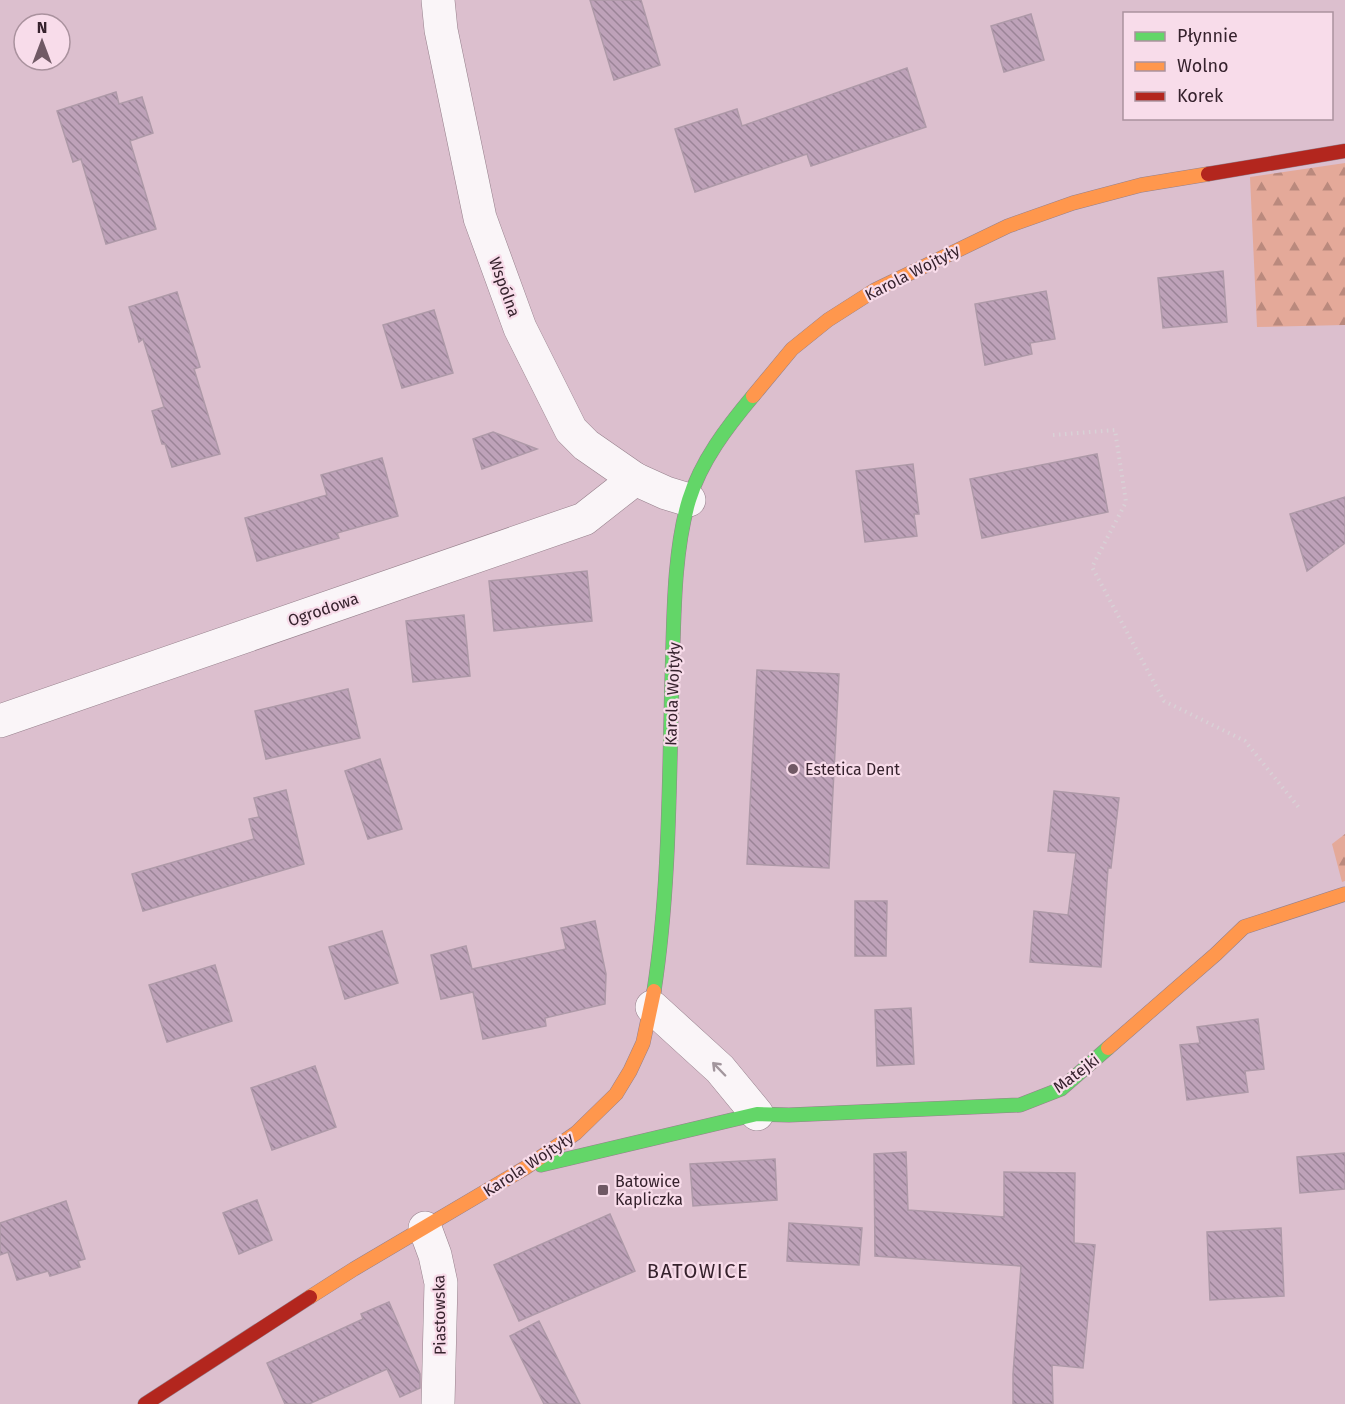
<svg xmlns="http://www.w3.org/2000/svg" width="1345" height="1404" font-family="'Fira Sans',sans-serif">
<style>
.forest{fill:url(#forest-firs)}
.building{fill:url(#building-back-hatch);stroke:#ae99a8;stroke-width:1.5}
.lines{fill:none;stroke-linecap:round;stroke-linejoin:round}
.street-casing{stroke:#96808c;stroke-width:34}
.fast-casing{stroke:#96808c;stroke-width:15}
.slow-casing{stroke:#96808c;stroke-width:15}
.jam-casing{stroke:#96808c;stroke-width:15}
.path{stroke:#d9d1d6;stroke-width:4;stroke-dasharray:1.5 4.5;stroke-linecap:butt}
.street{stroke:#faf5f8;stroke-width:33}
.fast{stroke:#63d668;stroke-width:14}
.slow{stroke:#ff974d;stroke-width:14}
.jam{stroke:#b3261e;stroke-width:14}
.oneway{stroke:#a2969d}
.poi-dot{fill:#705965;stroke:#f8dcea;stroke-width:2}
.labels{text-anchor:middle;stroke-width:4.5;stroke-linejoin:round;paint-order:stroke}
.street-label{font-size:16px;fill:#36222d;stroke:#f8dcea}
.poi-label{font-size:16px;fill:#36222d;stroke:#f8dcea;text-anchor:start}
.quarter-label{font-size:20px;letter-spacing:1.5px;fill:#36222d;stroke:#f8dcea}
</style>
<defs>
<pattern id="forest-firs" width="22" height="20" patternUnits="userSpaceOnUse" patternTransform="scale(1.5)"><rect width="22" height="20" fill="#e4a999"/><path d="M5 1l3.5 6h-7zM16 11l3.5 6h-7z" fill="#ba897d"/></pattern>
<pattern id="building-back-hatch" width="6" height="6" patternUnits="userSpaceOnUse" patternTransform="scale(1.5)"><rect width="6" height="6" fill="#bea2b9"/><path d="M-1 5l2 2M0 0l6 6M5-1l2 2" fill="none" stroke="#9b8497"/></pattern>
</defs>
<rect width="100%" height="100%" fill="#dcbfce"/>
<!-- forest -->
<g class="forest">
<path d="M1345,163v162l-88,2 -7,-150z"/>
<path d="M1345,834v47l-3,1 -10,-38z"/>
</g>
<!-- building -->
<g class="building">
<path d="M590,0h51l19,65 -46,15z"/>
<path d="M1031,14l13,46 -40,12 -13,-46z"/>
<path d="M907,68l19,59 -115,39 -4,-12 -112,38 -20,-63 62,-20 5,17z"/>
<path d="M116,92l3,12 23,-7 11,36 -23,8 26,88 -50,15 -25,-85 -8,3 -16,-51z"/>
<path d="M1223,271l4,51 -64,6 -5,-50z"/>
<path d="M1046,291l9,48 -25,4 2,11 -47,11 -10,-61z"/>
<path d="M177,292l23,75 -6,2 26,85 -48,13 -7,-23h-3l-10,-33 12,-4 -21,-68 -4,3 -10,-35z"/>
<path d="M434,310l19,63 -51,15 -19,-63z"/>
<path d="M493,432l44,17 -55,20 -9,-30z"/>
<path d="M1097,454l11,58 -126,26 -12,-59z"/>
<path d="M382,458l16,58 -61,17 2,5 -82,23 -12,-43 82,-23 -6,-20z"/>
<path d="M913,464l6,50h-5l3,22 -52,6 -9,-71z"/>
<path d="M1345,497v46l-38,28 -17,-57z"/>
<path d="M587,571l5,50 -98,10 -5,-50z"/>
<path d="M464,615l6,61 -57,6 -7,-61z"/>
<path d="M757,670l82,4 -10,194 -82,-4z"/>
<path d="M348,689l12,49 -94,21 -11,-48z"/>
<path d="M380,759l22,70 -34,10 -23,-68z"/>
<path d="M286,790l18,74 -161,47 -11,-37 122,-35 -5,-20 10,-2 -5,-19z"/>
<path d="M1054,791l65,7 -8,70h-3l-7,99 -71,-5 4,-51 34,4 8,-62 -28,-2z"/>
<path d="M855,901h32l-1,55h-31z"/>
<path d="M595,921l11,53 -1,30 -60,14 1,8 -63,13 -10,-47 -32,7 -10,-44 35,-9 6,23 94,-20 -5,-21z"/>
<path d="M382,931l16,52 -53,16 -16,-52z"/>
<path d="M215,965l17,56 -65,21 -18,-57z"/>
<path d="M911,1008l3,56 -37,2 -2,-56z"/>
<path d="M1258,1019l6,50 -19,2 3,21 -61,8 -7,-55 20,-2 -3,-16z"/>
<path d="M315,1066l21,61 -64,23 -21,-62z"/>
<path d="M906,1152l2,58 96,7v-45l71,1 -1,70 21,2 -12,123 -31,-3 1,39h-40v-30l8,-108 -146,-10 -1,-102z"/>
<path d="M1345,1153v36l-45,4 -3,-36z"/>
<path d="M775,1159l2,41 -84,6 -3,-42z"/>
<path d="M257,1200l15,40 -33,14 -16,-41z"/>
<path d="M66,1201l19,58 -7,2 2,6 -30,9 -2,-5 -31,9 -9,-28 -8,3v-32z"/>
<path d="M610,1214l25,57 -116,50 -25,-56z"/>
<path d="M789,1223l73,5 -3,37 -72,-4z"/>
<path d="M1281,1228l3,68 -74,4 -3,-68z"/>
<path d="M389,1302l31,72v14l-20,9 -13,-28 -78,35h-24l-18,-41 96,-44 -2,-5z"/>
<path d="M539,1321l41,83h-36l-34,-68z"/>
</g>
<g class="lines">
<defs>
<g id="street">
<path d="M438,0l3,30 39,188 40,110 51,102 15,15 49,34 31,14 23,7"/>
<path d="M0,721l584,-202 51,-40"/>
<path d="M652,1007l68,62 37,45"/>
<path d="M425,1228l10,27 6,28 -3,121"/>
</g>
<g id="fast">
<path d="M654,991c16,-104 15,-210 18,-314 2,-55 1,-124 17,-177 12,-39 38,-73 64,-104"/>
<path d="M541,1165l216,-51 32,1 231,-10 41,-16 47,-41"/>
</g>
<g id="slow">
<path d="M753,396l39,-47 36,-29 47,-30 133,-64 65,-23 68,-18 67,-11"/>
<path d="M1108,1048l108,-94 28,-27 101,-33"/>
<path d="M310,1297l44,-28 171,-101 51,-35 40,-39 14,-23 13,-28 11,-52"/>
</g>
<g id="jam">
<path d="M1208,174l137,-23"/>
<path d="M145,1404l165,-107"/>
</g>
</defs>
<!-- street casing -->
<use href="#street" class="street-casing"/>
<!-- fast casing -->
<use href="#fast" class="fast-casing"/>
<!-- slow casing -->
<use href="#slow" class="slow-casing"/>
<!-- jam casing -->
<use href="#jam" class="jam-casing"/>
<!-- path -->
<path class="path" d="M1053,435l62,-5 11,72 -34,65 72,134 81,40 55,68"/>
<!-- street -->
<use href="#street" class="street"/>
<!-- fast -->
<use href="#fast" class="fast"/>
<!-- slow -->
<use href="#slow" class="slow"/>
<!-- jam -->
<use href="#jam" class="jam"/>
</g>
<!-- one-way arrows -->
<defs><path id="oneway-shaft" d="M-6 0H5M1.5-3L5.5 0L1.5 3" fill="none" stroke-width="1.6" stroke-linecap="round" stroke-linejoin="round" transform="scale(1.5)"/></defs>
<use class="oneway" href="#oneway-shaft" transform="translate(719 1069) rotate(-134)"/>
<!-- markers -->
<g class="poi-dot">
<circle cx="793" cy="769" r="6"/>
<rect x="597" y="1184" width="12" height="12" rx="3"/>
</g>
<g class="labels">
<!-- street labels -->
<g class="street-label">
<text transform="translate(912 272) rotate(-27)" y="6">Karola Wojtyły</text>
<text transform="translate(505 287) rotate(70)" y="6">Wspólna</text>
<text transform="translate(323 609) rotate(-19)" y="6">Ogrodowa</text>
<text transform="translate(672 694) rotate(-88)" y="6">Karola Wojtyły</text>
<text transform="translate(1076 1073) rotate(-37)" y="6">Matejki</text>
<text transform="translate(528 1164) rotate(-33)" y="6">Karola Wojtyły</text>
<text transform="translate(439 1315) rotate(-91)" y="6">Piastowska</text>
</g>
<!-- poi labels -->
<g class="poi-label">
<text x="805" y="775">Estetica Dent</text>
<text x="615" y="1187">Batowice<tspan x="615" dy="18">Kapliczka</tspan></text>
</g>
<!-- quarter labels -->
<g class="quarter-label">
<text x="698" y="1278">BATOWICE</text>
</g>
</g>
<!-- legend -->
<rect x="1123" y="12" width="210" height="108" fill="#f8dcea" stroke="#aa929e" stroke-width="1.5"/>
<rect x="1135" y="32" width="30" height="9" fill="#63d668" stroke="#aa929e" stroke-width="1.5"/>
<text x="1177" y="42" font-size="18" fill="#36222d">Płynnie</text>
<rect x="1135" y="62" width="30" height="9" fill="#ff974d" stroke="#aa929e" stroke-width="1.5"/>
<text x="1177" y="72" font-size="18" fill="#36222d">Wolno</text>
<rect x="1135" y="92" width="30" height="9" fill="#b3261e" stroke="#aa929e" stroke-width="1.5"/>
<text x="1177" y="102" font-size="18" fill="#36222d">Korek</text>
<!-- north arrow -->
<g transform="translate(42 42)"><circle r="28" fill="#f8dcea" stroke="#aa929e" stroke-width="1.5"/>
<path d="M0-4.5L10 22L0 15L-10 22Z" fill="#705965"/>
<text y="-9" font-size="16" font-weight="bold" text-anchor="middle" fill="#36222d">N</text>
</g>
</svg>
